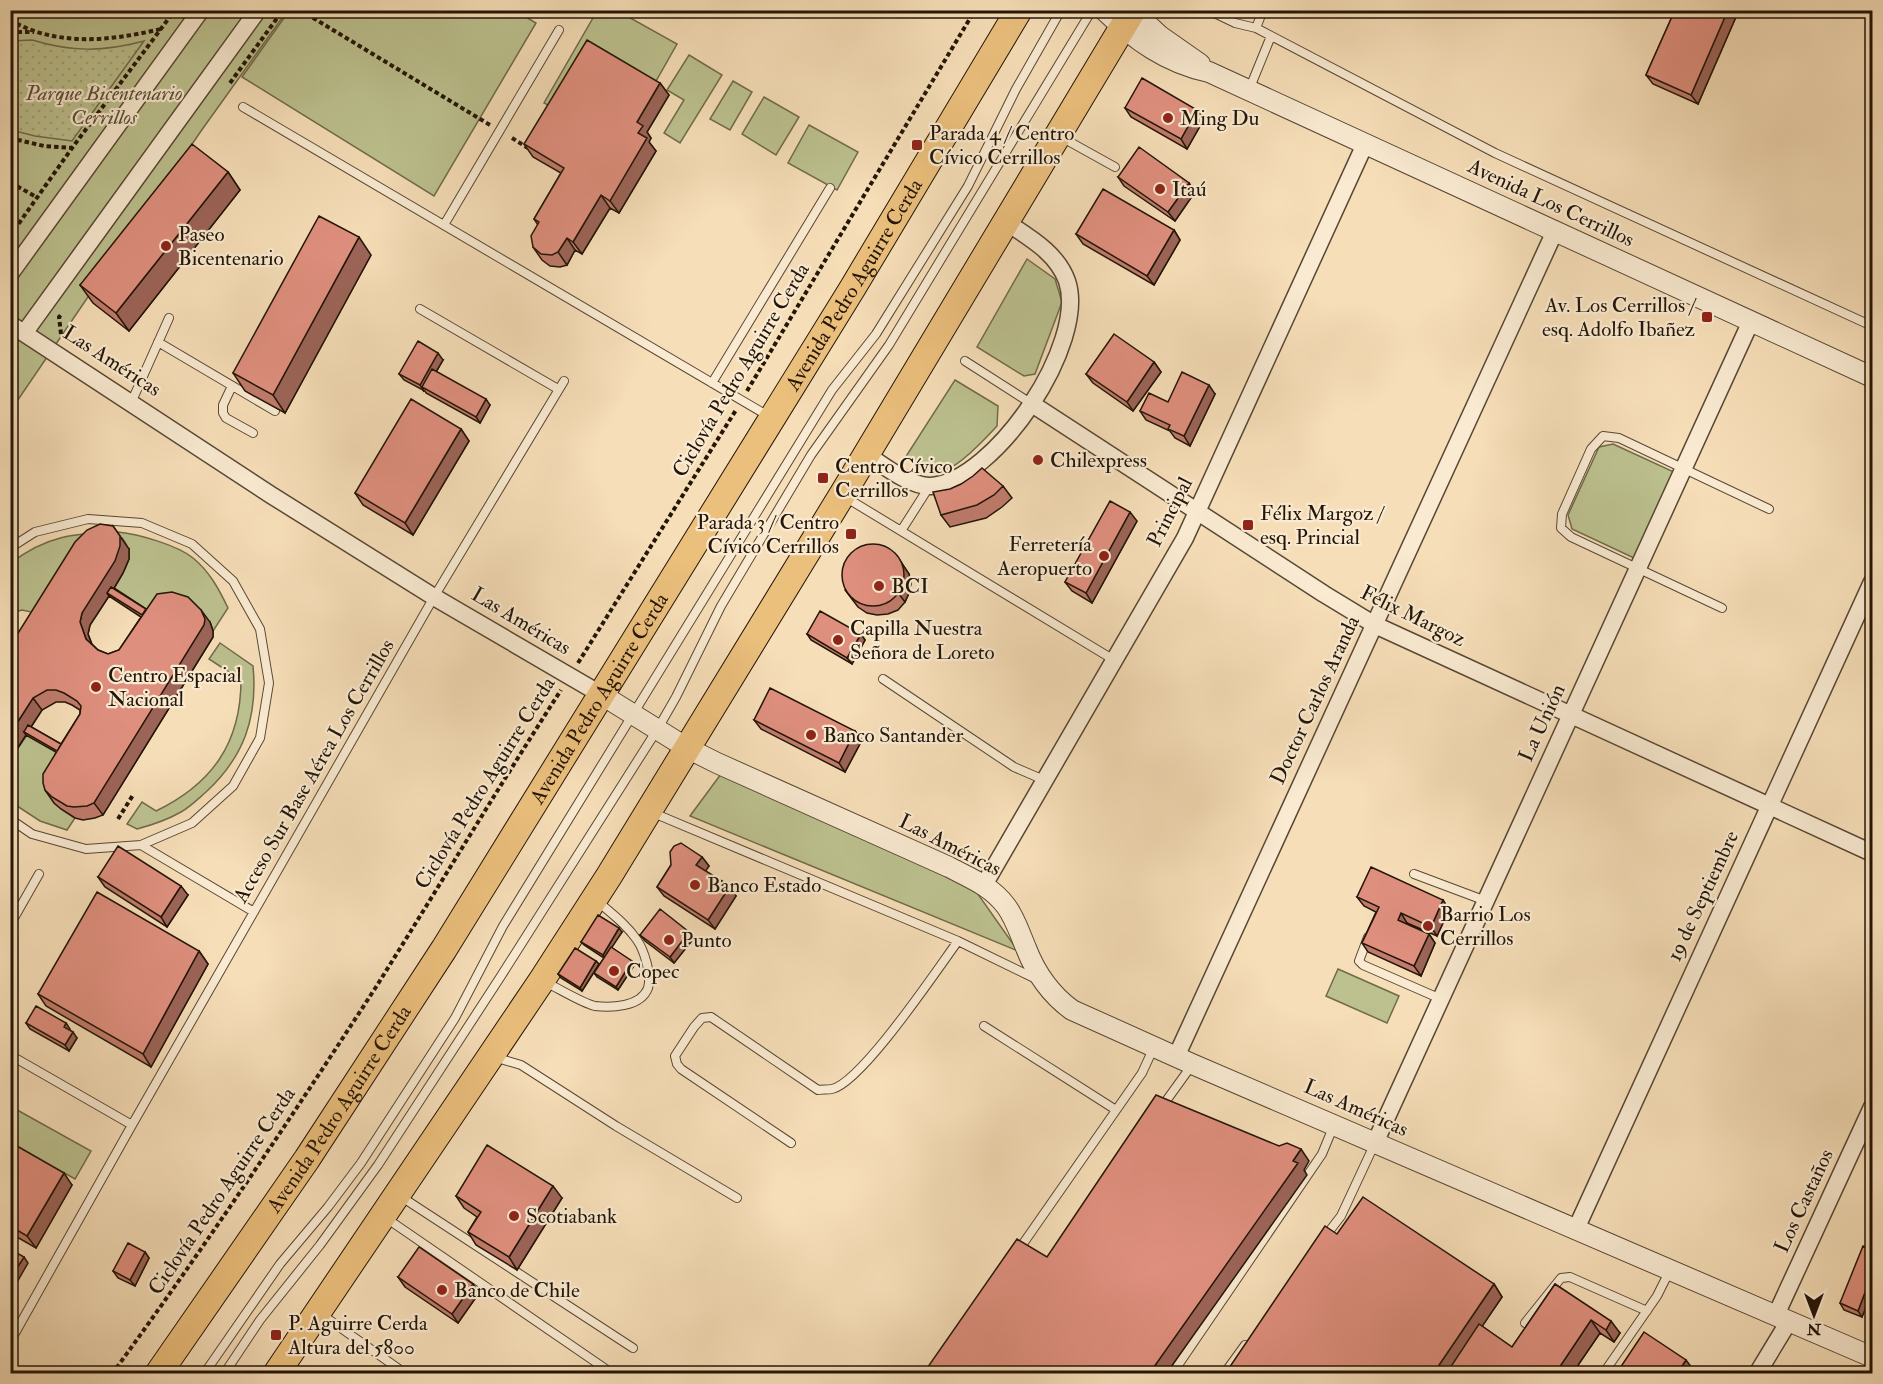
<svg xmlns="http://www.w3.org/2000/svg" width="1883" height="1384" font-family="'IM FELL Double Pica',serif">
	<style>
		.green { fill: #bcc18f; stroke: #706b4b; stroke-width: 1.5 }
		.garden { fill: url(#garden-dots); stroke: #706b4b; stroke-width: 1.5 }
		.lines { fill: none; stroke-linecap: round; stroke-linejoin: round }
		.service-casing { stroke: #584733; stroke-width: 10 }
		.minor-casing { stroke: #584733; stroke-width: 19 }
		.tertiary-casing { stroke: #584733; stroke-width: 22 }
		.primary-casing { stroke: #231507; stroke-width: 28 }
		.path { stroke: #231507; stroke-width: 4; stroke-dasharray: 4.5 3; stroke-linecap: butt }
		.service { stroke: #f9ead1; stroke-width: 8 }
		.minor { stroke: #f9ead1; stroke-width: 16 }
		.tertiary { stroke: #f9ead1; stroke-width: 20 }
		.primary { stroke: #ebbf7c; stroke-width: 26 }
		.wall { fill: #c07b6c; stroke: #231507; stroke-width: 1.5; fill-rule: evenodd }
		.shaded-wall { fill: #9c6458; stroke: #231507; stroke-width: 1.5 }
		.building { fill: #df8f7e; stroke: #231507; stroke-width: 1.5 }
		.poi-dot { fill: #8f2418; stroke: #f9ead1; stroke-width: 2 }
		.labels { text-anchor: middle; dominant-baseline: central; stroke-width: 4.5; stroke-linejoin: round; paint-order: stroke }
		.park-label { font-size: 21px; font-style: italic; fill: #595137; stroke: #f9ead1 }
		.poi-label { font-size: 21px; fill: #231507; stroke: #f9ead1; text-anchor: start }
		.street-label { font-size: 21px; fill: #231507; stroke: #f9ead1 }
	</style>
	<defs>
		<pattern id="garden-dots" width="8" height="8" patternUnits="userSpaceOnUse" patternTransform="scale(1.5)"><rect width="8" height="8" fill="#bcc18f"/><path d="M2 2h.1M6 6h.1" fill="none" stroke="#a1a57a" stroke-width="1.8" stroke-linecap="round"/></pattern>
	</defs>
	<rect width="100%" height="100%" fill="#f6deb8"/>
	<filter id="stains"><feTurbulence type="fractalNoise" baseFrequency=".00333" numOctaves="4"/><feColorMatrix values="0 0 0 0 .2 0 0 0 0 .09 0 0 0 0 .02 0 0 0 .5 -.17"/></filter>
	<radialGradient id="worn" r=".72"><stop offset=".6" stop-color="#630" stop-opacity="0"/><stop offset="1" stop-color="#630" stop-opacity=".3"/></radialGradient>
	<path class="green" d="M11 11H287L201 131 11 410Z
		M289 11H516L536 23 434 196 242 77Z
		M597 11H618L677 44 656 81 557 110 544 103Z
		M689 55 722 75 680 143 664 133 684 100 667 90Z
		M733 81 752 92 730 130 710 119Z
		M764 97 799 117 776 155 742 134Z
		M809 125 858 152 837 190 788 163Z
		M1027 259 1055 279 1062 302 1035 374 1024 376 977 347Z
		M955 380 998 406 997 426C986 438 957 470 941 471 928 472 916 464 905 458Z
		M1613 444 1674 472 1634 558 1572 529 1568 515 1599 447Z
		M118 532C138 534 177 545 193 558 209 571 219 589 228 608L213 631 210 622 157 618 113 590C123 573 137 555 122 538L36 613 22 610 11 613V563C46 536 74 533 118 532Z
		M220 643 253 666C258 717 244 757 206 792 198 799 190 807 181 812 167 820 152 825 137 829L127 824 142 802 156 811C212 784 241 743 241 680L209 659Z
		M27 735 69 759 54 803 61 809 75 818 67 830 40 821 11 802 10 760Z
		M721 774 973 887 1018 951 690 816Z
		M1338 969 1399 996 1387 1023 1326 996Z
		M10 1106 91 1151 75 1179 11 1143Z"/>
	<path class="garden" d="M32 40C72 52 103 52 144 41L72 141 35 136 11 130V41Z"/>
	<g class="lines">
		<defs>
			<path id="service" d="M1208 10 1235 23 1256 28 1263 10
				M1256 28 1495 153 1872 326
				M1249 90 1271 36
				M243 107 770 417
				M1061 137 1115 167
				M444 225 559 30
				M420 309 558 389
				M158 342 275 411
				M965 361 1032 404
				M712 383 830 188
				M232 386 223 405V413L226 418 253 433
				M131 403 169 318
				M845 497 1114 660
				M901 531 929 487
				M10 548 35 532 88 519 142 523 192 544 233 581 260 629 269 683 260 738 233 786 192 823 141 845 86 849 32 834 10 819
				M1722 608 1571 537 1561 528 1562 514 1591 449 1603 436 1619 438 1769 509
				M883 679 1014 767 1044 780
				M651 812 958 941 1038 980
				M141 845 254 912
				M1414 874 1486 901
				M10 925 39 874
				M1368 937 1359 961 1363 965 1441 999
				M545 982C558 988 582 1003 595 1006 611 1008 641 1007 648 988 652 975 644 950 637 940 626 924 611 913 597 901
				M984 1026 1116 1110
				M10 1055 132 1125
				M494 1057 521 1065 616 1126 737 1198
				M1161 1108 1192 1065
				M791 1143 681 1069 677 1064 675 1056 694 1027 702 1018 711 1017 818 1090C822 1089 828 1090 832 1089 862 1082 936 971 958 941
				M400 1196 633 1348
				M386 1218 613 1374
				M1324 1238 1341 1216 1375 1143
				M1018 1251 1142 1073 1154 1047
				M321 1314 406 1374
				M1525 1323 1561 1278 1570 1277 1647 1311
				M10 1342 132 1125 434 597 564 381
				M204 1374 280 1264 328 1207 361 1163 455 1018 503 926 832 390 876 334 968 186 1016 89 1061 10
				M224 1374 260 1320 320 1245 378 1165 501 976 657 730 676 697 721 606 811 455 889 345 1092 10
				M1172 1374 1322 1154 1334 1125
				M1224 1374 1245 1345
				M1603 1374 1657 1296 1670 1270"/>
			<path id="minor" d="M10 274 201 10
				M10 324 271 495 434 597 602 695
				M25 332 258 10
				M1032 404 1324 594 1375 625 1872 853
				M866 454C883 465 910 487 931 486 995 481 1088 343 1067 281 1057 253 1030 238 1006 222
				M984 885 1185 538 1365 144
				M1176 1057 1555 231
				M1375 1143 1751 321
				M1576 1229 1872 582
				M1776 1315 1872 1107
				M1757 1374 1789 1321"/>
			<path id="tertiary" d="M1104 10C1135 40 1166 63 1209 72L1872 377
				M1132 10 1160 36 1200 64
				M602 695 687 748 717 763 949 867C970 878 991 886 1006 906 1015 918 1020 934 1026 948 1036 974 1050 994 1072 1010L1192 1064 1872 1357"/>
			<g id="primary">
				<path id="s1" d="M158 1374 307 1159 444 949 852 289 1019 10"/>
				<path d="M276 1374 542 980 609 876 842 495 1133 10"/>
			</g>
		</defs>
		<use href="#service" class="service-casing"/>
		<use href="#minor" class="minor-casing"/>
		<use href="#tertiary" class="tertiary-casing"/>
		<use href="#primary" class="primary-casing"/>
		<path class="path" d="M300 10 490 125
			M10 20C57 47 110 41 161 29
			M15 22 22 10
			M10 32H34
			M230 83 283 10
			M10 138 44 146 72 148
			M512 138 528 148
			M10 186 15 185 38 198
			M10 236 72 148 175 10
			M61 334 59 317 61 315
			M747 391 975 10
			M578 663 736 410
			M118 819 133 795
			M112 1374C204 1248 291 1118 376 987 438 888 498 788 561 690"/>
		<use href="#service" class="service"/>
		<use href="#minor" class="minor"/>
		<use href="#tertiary" class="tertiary"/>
		<use href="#primary" class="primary"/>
	</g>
	<path class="wall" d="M1304 10H1318L1316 16Z
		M1675 10H1739L1698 104 1653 84 1646 75Z
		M660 83 669 95 647 132 651 138 649 142 656 151 619 213 610 208 582 254 575 250 567 265 560 267 550 266 542 260 533 247 538 225 534 219 561 173 533 157 524 144Z
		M1125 108 1204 119 1187 149 1131 117Z
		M228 172 240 190 129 331 93 303 80 285Z
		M1118 177 1189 183 1195 192 1175 221 1124 186Z
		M1174 230 1180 240 1154 285 1083 244 1076 234Z
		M371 255 285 413 245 391 233 373Z
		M443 360 436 372 490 405 480 423 426 393 425 391 404 380 399 374Z
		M1154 362 1161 372 1133 411 1093 383 1086 374Z
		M1215 394 1190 446 1175 438 1170 431 1146 420 1140 411 1168 402Z
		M461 429 469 441 413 535 363 505 355 493Z
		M1003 486 1012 498 1002 507 986 518 950 527 941 515Z
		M1137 521 1092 603 1072 591 1065 582Z
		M129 549V559L123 573 114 588 146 609 210 622 213 631V637L103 815 95 818 83 820 75 818 61 809 54 803 45 790 56 752 26 735 10 760V646ZM109 596 141 617 119 650 108 654 98 650 92 644 88 634 90 625ZM56 702H65L72 705 80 710V714L61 744 31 727 42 710Z
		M897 556 909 574 911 583 909 593 905 602 898 610 888 614 877 615 867 613 858 607 845 590Z
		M807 634H861L865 640 852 664 811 640Z
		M754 720 855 731 862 740 845 772 761 729Z
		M702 857 709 866 705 871 730 886 736 896 715 929 664 896 657 887 671 865Z
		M98 877 188 895 167 927 105 887Z
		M1357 897 1443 900 1449 910 1437 936 1407 923V924L1429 934 1435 943 1421 976 1368 952 1362 943 1376 912 1364 906Z
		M622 932 611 947 635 964 618 990 597 977 594 973 604 958 584 945 581 942Z
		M640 935 694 938 674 963 645 941Z
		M199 951 208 964 151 1067 46 1006 38 994Z
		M596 961 599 964 582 991 561 978 558 974Z
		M26 1023H66L70 1030 77 1038 69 1051 30 1029Z
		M10 1142 72 1185 36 1248 10 1233Z
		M456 1196 562 1198 517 1270 476 1245 468 1232 477 1217 464 1208Z
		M1337 1234 1494 1284 1502 1297 1482 1326 1512 1347 1555 1284 1620 1333 1614 1342 1600 1333 1572 1374H1225Z
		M1872 1250V1292L1862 1317 1844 1310 1840 1303Z
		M145 1252 149 1258 135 1286 118 1278 113 1271Z
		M398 1277 479 1293 458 1323 405 1287Z"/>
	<path class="shaded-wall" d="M1312 10H1318L1316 16Z
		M1728 10H1739L1698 104 1691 95Z
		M660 83 669 95 647 132 651 138 649 142 656 151 619 213 610 201 638 133 637 122Z
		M1197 110 1204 119 1187 149 1181 139Z
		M228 172 240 190 129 331 116 313Z
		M1189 183 1195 192 1175 221 1168 212Z
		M601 195 610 208 582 254 573 242Z
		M1174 230 1180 240 1154 285 1147 276Z
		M359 237 371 255 285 413 273 395Z
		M567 238 575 250 567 265 558 252Z
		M438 353 443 360 426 389 422 387 424 392 420 385Z
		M1154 362 1161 372 1133 411 1127 402Z
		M1209 385 1215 394 1190 446 1184 436Z
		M486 399 490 405 480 423 476 417Z
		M461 429 469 441 413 535 405 523Z
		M1130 512 1137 521 1092 603 1086 593Z
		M113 526 129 549V559L123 573 110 595 107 593 109 596 90 625 88 634 94 651 86 639 80 622 82 613Z
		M897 556 909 574 911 583 909 593 905 602 898 593Z
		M201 610 210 622 213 631V637L103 815 94 803Z
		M861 634 865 640 852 664 847 658Z
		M33 698 42 710 27 733 24 732 26 735 10 760V734Z
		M855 731 862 740 845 772 839 763Z
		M702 857 709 866 703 875 696 865Z
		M181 886 188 895 167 927 161 917Z
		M730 886 736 896 715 929 708 920Z
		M1443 900 1449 910 1437 936 1431 927Z
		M1401 913 1407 923 1404 929 1398 920Z
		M619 928 622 932 605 958 603 955Z
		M689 932 694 938 674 963 670 957Z
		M1429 934 1435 943 1421 976 1414 966Z
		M199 951 208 964 151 1067 143 1054Z
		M596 961 599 964 582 991 580 988Z
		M632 961 635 964 618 990 616 987Z
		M66 1023 70 1029 68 1033 64 1027Z
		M73 1032 77 1038 69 1051 65 1045Z
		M1301 1149 1309 1161 1304 1170 1307 1175 1166 1374H1149Z
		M64 1173 72 1185 36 1248 27 1236Z
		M553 1186 562 1198 517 1270 509 1257Z
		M145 1252 149 1258 135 1286 130 1280Z
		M24 1257 28 1263 12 1291 10 1289V1279Z
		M1869 1282 1872 1287V1292L1862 1317 1858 1311Z
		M473 1284 479 1293 458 1323 452 1314Z
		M1494 1284 1502 1297 1450 1374H1433Z
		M1591 1320 1600 1333 1572 1374H1555Z
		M1611 1321 1620 1333 1614 1342 1606 1330Z
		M1686 1360 1695 1372 1694 1374H1677Z"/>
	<path class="building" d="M1675 10H1728L1691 95 1646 75Z
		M587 40 660 83 637 122 643 126 638 133 647 138 610 201 601 195 573 242 567 238 558 252 552 255 541 254 533 247 531 236 539 222 534 219 564 168 524 144Z
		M1142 78 1197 110 1181 139 1125 108Z
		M192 144 228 172 116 313 80 285Z
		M1139 147 1189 183 1168 212 1118 177Z
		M1103 189 1174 230 1147 276 1076 234Z
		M319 216 359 237 273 395 233 373Z
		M1114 334 1154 362 1127 402 1086 374Z
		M418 341 438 353 420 385 399 374Z
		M432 369 486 399 476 417 422 387Z
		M1182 372 1209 385 1184 436 1168 429 1170 425 1140 411 1149 393 1168 402Z
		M411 399 461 429 405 523 355 493Z
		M982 468 1003 486 994 495 977 505 941 515 933 492 950 489 961 484 973 476Z
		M1110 501 1130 512 1086 593 1065 582Z
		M100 524 113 526 120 536V546L115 561 82 613 80 622 86 639 98 650 108 654 119 650 157 594 172 592 188 597 201 610 205 619 204 625 94 803 87 806 74 807 67 806 52 797 45 790 43 783V774L80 714 81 706 77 701 64 693 56 690H47L33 698 10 734V646L75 542 87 530Z
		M842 575a31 31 0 1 1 62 0a31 31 0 1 1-62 0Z
		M111 587 146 609 142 615 107 593Z
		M820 611 861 634 847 658 807 634Z
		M770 688 855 731 839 763 754 720Z
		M28 725 61 744 57 751 24 732Z
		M681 843 702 857 696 865 730 886 708 920 657 887 671 865 670 852 674 846Z
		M118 846 181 886 161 917 98 877Z
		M1371 867 1443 900 1431 927 1401 913 1398 920 1429 934 1414 966 1362 943 1379 907 1357 897Z
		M97 892 199 951 143 1054 38 994Z
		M660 909 689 932 670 957 640 935Z
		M598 915 619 928 603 955 581 942Z
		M611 947 632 961 616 987 594 973Z
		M575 948 596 961 580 988 558 974Z
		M36 1006 66 1023 64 1027 73 1032 65 1045 26 1023Z
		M1156 1095 1279 1146 1287 1143 1301 1149 1293 1161 1298 1163 1149 1374H923L1017 1239 1047 1257Z
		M10 1142 64 1173 27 1236 10 1226Z
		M487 1145 553 1186 509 1257 468 1232 481 1212 456 1196Z
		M1363 1197 1494 1284 1433 1374H1225L1325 1226 1337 1234Z
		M128 1243 145 1252 130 1280 113 1271Z
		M1863 1246 1872 1250V1283L1869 1282 1858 1311 1840 1303Z
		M419 1247 473 1284 452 1314 398 1277Z
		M10 1249 24 1257 10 1279Z
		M1555 1284 1611 1321 1606 1330 1591 1320 1555 1374H1446L1479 1324 1512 1347Z
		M1644 1332 1686 1360 1677 1374H1616Z"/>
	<g class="poi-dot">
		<circle cx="1168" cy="118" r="6"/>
		<rect x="911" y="139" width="12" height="12" rx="3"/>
		<circle cx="1160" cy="189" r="6"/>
		<circle cx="166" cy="246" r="6"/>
		<rect x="1701" y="311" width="12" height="12" rx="3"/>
		<circle cx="1038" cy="460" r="6"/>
		<rect x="817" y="472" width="12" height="12" rx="3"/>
		<rect x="1242" y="519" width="12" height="12" rx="3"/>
		<rect x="845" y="528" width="12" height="12" rx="3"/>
		<circle cx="1104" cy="556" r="6"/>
		<circle cx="879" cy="586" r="6"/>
		<circle cx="838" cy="640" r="6"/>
		<circle cx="96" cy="687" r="6"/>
		<circle cx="811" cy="735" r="6"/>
		<circle cx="695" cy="885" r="6"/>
		<circle cx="1428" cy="926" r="6"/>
		<circle cx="669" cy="940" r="6"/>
		<circle cx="614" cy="971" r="6"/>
		<circle cx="514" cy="1216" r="6"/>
		<circle cx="442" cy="1290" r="6"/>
		<rect x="270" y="1329" width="12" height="12" rx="3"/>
	</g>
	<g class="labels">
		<g class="park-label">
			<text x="104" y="93">Parque Bicentenario<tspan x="104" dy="24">Cerrillos</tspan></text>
		</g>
		<g class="poi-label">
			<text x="1180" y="118">Ming Du</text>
			<text x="929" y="133">Parada 4 / Centro<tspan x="929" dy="24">Cívico Cerrillos</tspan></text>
			<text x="1172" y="189">Itaú</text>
			<text x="178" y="234">Paseo<tspan x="178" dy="24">Bicentenario</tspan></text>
			<text x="1695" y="305" text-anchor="end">Av. Los Cerrillos /<tspan x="1695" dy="24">esq. Adolfo Ibañez</tspan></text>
			<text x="1050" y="460">Chilexpress</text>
			<text x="835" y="466">Centro Cívico<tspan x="835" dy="24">Cerrillos</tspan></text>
			<text x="1260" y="513">Félix Margoz /<tspan x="1260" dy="24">esq. Princial</tspan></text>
			<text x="839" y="522" text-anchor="end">Parada 3 / Centro<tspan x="839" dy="24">Cívico Cerrillos</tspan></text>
			<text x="1092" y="544" text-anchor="end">Ferretería<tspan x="1092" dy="24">Aeropuerto</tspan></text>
			<text x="891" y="586">BCI</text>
			<text x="850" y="628">Capilla Nuestra<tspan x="850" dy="24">Señora de Loreto</tspan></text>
			<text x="108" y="675">Centro Espacial<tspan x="108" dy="24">Nacional</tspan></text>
			<text x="823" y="735">Banco Santander</text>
			<text x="707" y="885">Banco Estado</text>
			<text x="1440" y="914">Barrio Los<tspan x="1440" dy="24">Cerrillos</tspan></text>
			<text x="681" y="940">Punto</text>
			<text x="626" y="971">Copec</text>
			<text x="526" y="1216">Scotiabank</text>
			<text x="454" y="1290">Banco de Chile</text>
			<text x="288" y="1323">P. Aguirre Cerda<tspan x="288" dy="24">Altura del 5800</tspan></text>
		</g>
		<g class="street-label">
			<text transform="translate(1551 203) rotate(25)">Avenida Los Cerrillos</text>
			<text stroke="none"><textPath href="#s1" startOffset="1293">Avenida Pedro Aguirre Cerda</textPath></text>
			<text transform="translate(112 361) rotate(33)">Las Américas</text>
			<text transform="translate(741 370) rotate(-59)">Ciclovía Pedro Aguirre Cerda</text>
			<text transform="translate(1170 512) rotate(-63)">Principal</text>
			<text transform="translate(1413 616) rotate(26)">Félix Margoz</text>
			<text transform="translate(521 621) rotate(31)">Las Américas</text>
			<text stroke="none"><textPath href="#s1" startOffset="807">Avenida Pedro Aguirre Cerda</textPath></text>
			<text transform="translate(1315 700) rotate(-65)">Doctor Carlos Aranda</text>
			<text transform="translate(1542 723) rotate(-65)">La Unión</text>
			<text transform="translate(314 771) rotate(-60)">Acceso Sur Base Aérea Los Cerrillos</text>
			<text transform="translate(485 783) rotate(-58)">Ciclovía Pedro Aguirre Cerda</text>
			<text transform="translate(950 845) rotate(27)">Las Américas</text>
			<text transform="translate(1703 896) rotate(-65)">19 de Septiembre</text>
			<text transform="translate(1356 1108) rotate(24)">Las Américas</text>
			<text stroke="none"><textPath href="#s1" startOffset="321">Avenida Pedro Aguirre Cerda</textPath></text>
			<text transform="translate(222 1191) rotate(-56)">Ciclovía Pedro Aguirre Cerda</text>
			<text transform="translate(1804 1201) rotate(-65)">Los Castaños</text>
		</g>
	</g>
	<rect width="1883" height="1384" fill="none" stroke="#f6deb8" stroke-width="36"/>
	<rect x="12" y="12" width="1859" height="1360" fill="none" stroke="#231507" stroke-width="3"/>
	<rect x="18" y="18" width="1847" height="1348" fill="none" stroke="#231507" stroke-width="1.5"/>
	<g transform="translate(1814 1315) rotate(180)" stroke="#f9ead1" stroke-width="4.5" paint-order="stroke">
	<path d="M0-4.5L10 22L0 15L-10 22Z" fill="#231507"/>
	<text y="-9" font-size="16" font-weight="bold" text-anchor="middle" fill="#231507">N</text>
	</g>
	<rect width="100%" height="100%" filter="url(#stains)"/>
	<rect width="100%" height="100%" fill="url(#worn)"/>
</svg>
